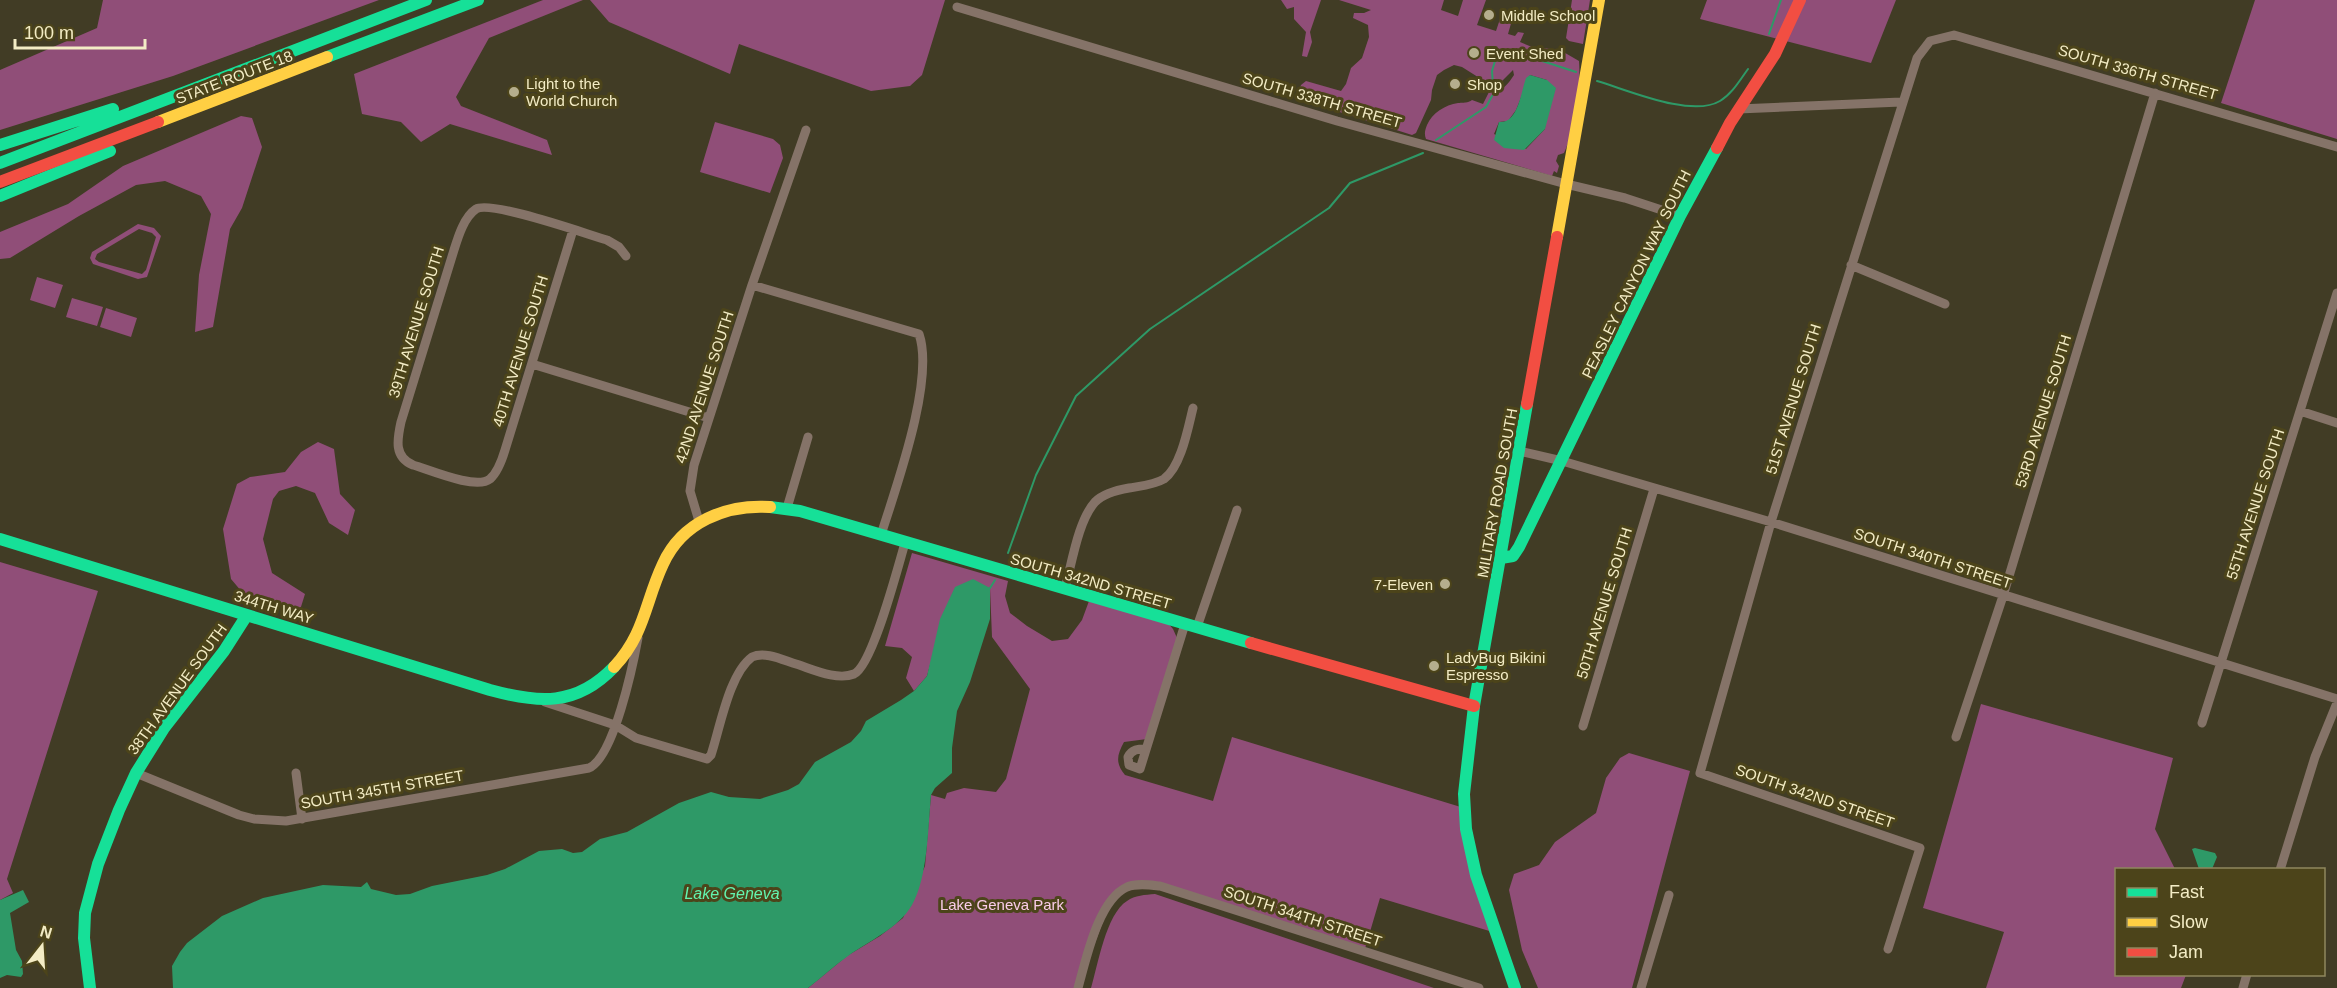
<svg xmlns="http://www.w3.org/2000/svg" width="2337" height="988" font-family="Arial,sans-serif">
	<style>
		.green { fill: #904e78; fill-rule: evenodd }
		.water { fill: #2e9967 }
		.lines { fill: none; stroke-linecap: round; stroke-linejoin: round }
		.stream { stroke: #2e9967; stroke-width: 2 }
		.street { stroke: #857368; stroke-width: 9 }
		.fast { stroke: #16e098; stroke-width: 12 }
		.slow { stroke: #ffcf43; stroke-width: 12 }
		.jam { stroke: #f24e42; stroke-width: 12 }
		.poi-dot { fill: #b5ae8d; stroke: #4c441a; stroke-width: 2 }
		.labels { text-anchor: middle; dominant-baseline: central; stroke-width: 6; stroke-linejoin: round; paint-order: stroke }
		.poi-label { font-size: 15px; fill: #f3ecc5; stroke: #4c441a; text-anchor: start }
		.street-label { font-size: 15px; fill: #f3ecc5; stroke: #4c441a }
		.park-label { font-size: 15px; fill: #facce9; stroke: #4c441a }
		.water-label { font-size: 16px; font-style: italic; fill: #62f4af; stroke: #4c441a }
	</style>
	<rect width="100%" height="100%" fill="#413c25"/>
	<path class="green" d="M103 0H379L173 76 0 130V70L97 28Z
		M543 0H583L489 38 456 97 461 106 547 140 552 155 450 124 421 142 401 122 362 114 354 74Z
		M590 0H945L922 75 910 86 871 91 739 44 730 74 609 22Z
		M1281 0H1321L1310 32 1312 42 1307 57 1302 56 1306 32 1294 19V7L1287 9Z
		M1339 0H1444L1441 10 1458 16 1463 0H1486L1477 25 1496 31 1500 19 1512 20 1508 34 1515 36 1518 32 1524 33 1520 42 1532 47 1560 50 1579 61C1581 85 1575 131 1564 153L1558 155 1556 161 1559 166 1557 173 1554 171 1552 176 1426 139C1424 134 1425 130 1427 125 1432 113 1445 105 1458 103 1464 102 1466 104 1472 100L1483 104 1490 90C1503 92 1507 85 1514 75L1513 70 1502 81 1489 84 1462 67 1454 65 1444 70 1437 75 1432 90 1431 100 1416 133 1412 135 1302 100 1298 93 1301 85 1306 81 1341 91 1346 84 1351 68 1362 58 1369 37 1368 25 1353 18 1354 13H1364L1371 10ZM1530 75 1547 80 1545 129 1526 149 1494 134 1499 122 1508 121 1516 110Z
		M1572 0H1590L1583 44 1569 41 1566 38Z
		M1707 0H1896L1871 63 1700 19Z
		M2255 0H2337V139L2221 103Z
		M241 116 252 118 262 147 242 208 230 229 213 327 195 332 199 275 211 214 201 196 165 181 136 185 79 216 10 258 0 259V232L68 204 123 166Z
		M715 122 773 139 780 145 783 158 770 193 700 172Z
		M138 224 154 228 161 236 147 277 138 279 93 264 90 258 92 252ZM139 229 152 233 156 237 146 270 142 274 99 262 95 259 97 254Z
		M37 277 63 285 55 308 30 300Z
		M72 298 103 307 97 326 66 317Z
		M106 308 137 318 131 337 100 327Z
		M318 442 334 449 340 494 355 510 348 535 329 523 315 493 296 486 279 491 273 499 263 539 272 573 305 594 300 610 242 592 231 579 223 529 237 484 250 477 285 472 301 452Z
		M912 553 1008 581 1005 596 1010 613 1027 626 1052 641 1068 639 1082 620 1089 601 1167 622 1173 629 1177 638 1147 739 1124 742C1117 755 1115 763 1125 775L1213 801 1232 737 1464 808 1496 933 1380 898 1364 952 1160 886 1127 887 1110 903 1078 988H808L847 956 880 936 903 918 925 866 931 795 945 799 947 793 964 788 996 792 1006 779 1030 689 992 637 990 588 930 665 927 676 914 691 906 678 912 657 902 648 885 646Z
		M0 562 98 591 7 879 13 893 0 900Z
		M1981 704 2173 758 2155 829 2175 869 2116 870V974L2186 975 2181 988H1986L2004 932 1923 908Z
		M1629 753 1690 771 1632 988H1538L1522 950 1509 890 1514 874 1539 865 1555 842 1596 813 1606 778 1620 758Z
		M1155 894 1434 988H1091C1098 965 1106 914 1127 901 1135 895 1145 895 1155 894Z"/>
	<path class="water" d="M1530 75 1547 80 1556 88 1545 129 1524 150 1504 148 1494 140 1499 122C1518 124 1521 92 1526 78Z
		M973 579 990 588V619L970 682 957 711 952 748V773L935 788 931 795C928 827 928 877 912 905 898 929 870 940 848 956 834 966 821 978 808 988H173L172 966 180 952 187 943 222 916 263 898 323 885 361 887 367 882 371 889 396 895 410 894 432 886 487 875 505 869 539 851 562 849 573 853 582 852 600 839 627 832 679 803 711 792 729 797 760 799 788 790 799 784 815 762 851 742 861 731 866 721 901 700 914 691 927 676 940 619 955 587Z
		M2195 848 2215 853 2217 857 2212 869H2199L2192 849Z
		M23 890 29 902 10 913 16 950 22 961 23 974 21 977 7 975 0 978V900Z"/>
	<g class="lines">
		<path class="stream" d="M1769 34 1781 0
			M1533 58 1576 72
			M1597 81C1628 90 1691 118 1720 101 1732 94 1740 80 1748 69
			M1493 85 1492 71 1495 61 1508 57H1519
			M1436 140 1486 107 1492 96
			M1008 553 1036 475 1076 396 1150 329 1329 208 1350 183 1423 153
			M990 588 995 580"/>
		<path class="street" d="M957 7 1337 121 1566 184 1625 198 1680 216
			M1738 109 1901 102
			M573 230 505 450C502 460 498 472 490 479 476 490 430 470 413 465 394 457 397 440 401 422L454 250C458 237 464 217 476 209 491 200 586 234 607 240L619 247 626 256
			M1851 265 1945 304
			M752 285 919 334C935 380 896 487 881 535
			M532 364 709 418
			M2300 411 2337 423
			M1519 451 1562 461 1771 522 2337 699
			M787 508 808 437
			M699 521 690 491 694 465 752 285 806 130
			M1065 588C1072 563 1078 521 1095 502 1104 493 1117 490 1129 488 1140 486 1154 485 1164 479 1181 467 1188 428 1193 408
			M1197 627 1237 510
			M545 702 615 725 636 738 707 759 711 755C720 728 729 674 752 657 765 651 783 660 796 664 812 669 837 681 854 674 873 665 898 566 905 543
			M2202 723 2337 293
			M1583 726 1654 489
			M1956 737 2003 596 2155 93
			M1146 749C1138 749 1132 749 1128 757L1129 765 1140 769 1185 624
			M136 773 239 815 254 819 286 821 589 768C614 757 633 665 638 638
			M296 773 302 819
			M2280 870 2315 757 2337 703
			M1888 949 1920 848 1700 773 1771 522 1917 58 1930 41 1954 35 2337 147
			M1078 988C1086 960 1098 900 1127 887 1137 883 1150 885 1160 886L1479 988
			M1641 988 1669 895
			M2243 988 2247 974"/>
		<path class="fast" d="M327 57 478 0
			M0 145 113 109
			M0 163 426 0
			M0 196 110 151
			M770 507 800 511 1251 643
			M0 539 490 690C538 703 576 707 614 667
			M1501 558 1513 556 1519 547 1680 216 1717 148
			M90 988 84 938 85 913 98 864 119 810 136 773 164 728 224 651 247 615
			M1515 988 1476 875 1466 829 1464 794 1474 706 1527 404"/>
		<path class="slow" d="M158 122 327 57
			M1557 237 1599 0
			M614 667C645 634 645 602 663 564 682 522 726 504 770 507"/>
		<path class="jam" d="M1717 148 1730 123 1775 54 1800 0
			M0 182 158 122
			M1527 404 1557 237
			M1251 643 1474 706"/>
	</g>
	<g class="poi-dot">
		<circle cx="1489" cy="15" r="6"/>
		<circle cx="1474" cy="53" r="6"/>
		<circle cx="1455" cy="84" r="6"/>
		<circle cx="514" cy="92" r="6"/>
		<circle cx="1445" cy="584" r="6"/>
		<circle cx="1434" cy="666" r="6"/>
	</g>
	<g class="labels">
		<g class="poi-label">
			<text x="1501" y="15">Middle School</text>
			<text x="1486" y="53">Event Shed</text>
			<text x="526" y="83">Light to the<tspan x="526" dy="17">World Church</tspan></text>
			<text x="1467" y="84">Shop</text>
			<text x="1433" y="584" text-anchor="end">7-Eleven</text>
			<text x="1446" y="657">LadyBug Bikini<tspan x="1446" dy="17">Espresso</tspan></text>
		</g>
		<g class="street-label">
			<text transform="translate(2138 72) rotate(16)">SOUTH 336TH STREET</text>
			<text transform="translate(234 77) rotate(-21)">STATE ROUTE 18</text>
			<text transform="translate(1322 100) rotate(16)">SOUTH 338TH STREET</text>
			<text transform="translate(1636 274) rotate(-64)">PEASLEY CANYON WAY SOUTH</text>
			<text transform="translate(416 322) rotate(-73)">39TH AVENUE SOUTH</text>
			<text transform="translate(520 351) rotate(-73)">40TH AVENUE SOUTH</text>
			<text transform="translate(704 387) rotate(-72)">42ND AVENUE SOUTH</text>
			<text transform="translate(1793 399) rotate(-73)">51ST AVENUE SOUTH</text>
			<text transform="translate(2043 411) rotate(-73)">53RD AVENUE SOUTH</text>
			<text transform="translate(1497 493) rotate(-80)">MILITARY ROAD SOUTH</text>
			<text transform="translate(2255 504) rotate(-72)">55TH AVENUE SOUTH</text>
			<text transform="translate(1933 558) rotate(18)">SOUTH 340TH STREET</text>
			<text transform="translate(1091 581) rotate(16)">SOUTH 342ND STREET</text>
			<text transform="translate(1604 603) rotate(-73)">50TH AVENUE SOUTH</text>
			<text transform="translate(274 607) rotate(17)">344TH WAY</text>
			<text transform="translate(177 689) rotate(-54)">38TH AVENUE SOUTH</text>
			<text transform="translate(382 789) rotate(-10)">SOUTH 345TH STREET</text>
			<text transform="translate(1815 796) rotate(19)">SOUTH 342ND STREET</text>
			<text transform="translate(1303 916) rotate(18)">SOUTH 344TH STREET</text>
		</g>
		<g class="park-label">
			<text x="1002" y="904">Lake Geneva Park</text>
		</g>
		<g class="water-label">
			<text x="732" y="893">Lake Geneva</text>
		</g>
	</g>
	<rect x="2115" y="868" width="210" height="108" fill="#4c441a" stroke="#8f875e" stroke-width="1.5"/>
	<rect x="2127" y="888" width="30" height="9" fill="#16e098" stroke="#8f875e" stroke-width="1.5"/>
	<text x="2169" y="898" font-size="18" fill="#f3ecc5">Fast</text>
	<rect x="2127" y="918" width="30" height="9" fill="#ffcf43" stroke="#8f875e" stroke-width="1.5"/>
	<text x="2169" y="928" font-size="18" fill="#f3ecc5">Slow</text>
	<rect x="2127" y="948" width="30" height="9" fill="#f24e42" stroke="#8f875e" stroke-width="1.5"/>
	<text x="2169" y="958" font-size="18" fill="#f3ecc5">Jam</text>
	<g transform="translate(42 946) rotate(17)" stroke="#4c441a" stroke-width="4.5" paint-order="stroke">
	<path d="M0-4.5L10 22L0 15L-10 22Z" fill="#f3ecc5"/>
	<text y="-9" font-size="16" font-weight="bold" text-anchor="middle" fill="#f3ecc5">N</text>
	</g>
	<path d="M15 39v9h130v-9" fill="none" stroke="#f3ecc5" stroke-width="3"/>
	<text x="24" y="39" font-size="18" fill="#f3ecc5" stroke="#4c441a" stroke-width="4.5" paint-order="stroke">100 m</text>
</svg>
